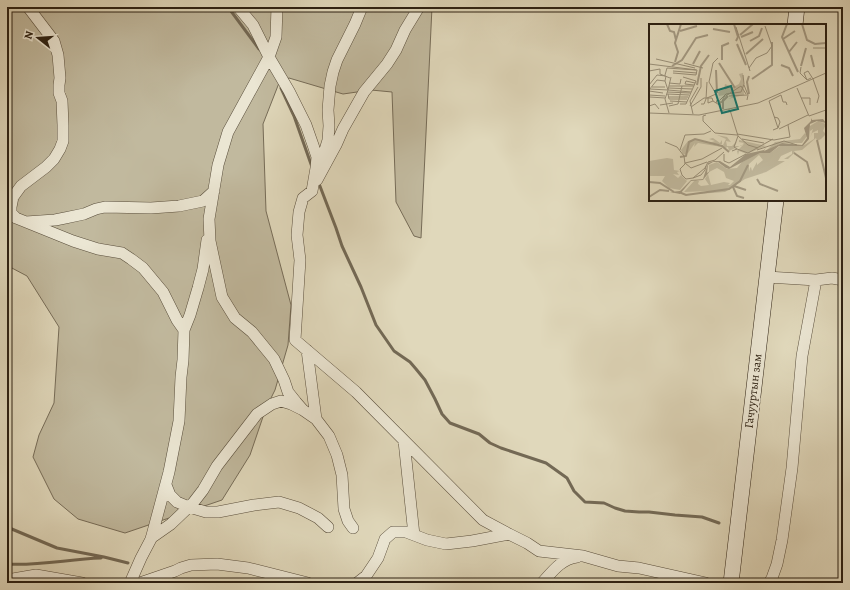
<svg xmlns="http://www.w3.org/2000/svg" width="850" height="590" font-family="Alegreya,serif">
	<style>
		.green { fill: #c1b99e; stroke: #766c58 }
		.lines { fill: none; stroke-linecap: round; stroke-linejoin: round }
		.stream { stroke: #736955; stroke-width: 3 }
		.street-casing { stroke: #594e3c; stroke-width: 12 }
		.secondary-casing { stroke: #2c2012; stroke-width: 16 }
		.street { stroke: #ebe6d3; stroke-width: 11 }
		.secondary { stroke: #ebe6d3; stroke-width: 15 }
		.labels { text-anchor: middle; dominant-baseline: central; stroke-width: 3.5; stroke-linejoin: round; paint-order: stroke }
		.street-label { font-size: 12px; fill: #2c2012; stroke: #ebe6d3 }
		.inset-river { fill: none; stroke: #a39982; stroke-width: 2 }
		.inset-road { fill: none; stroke: #988e77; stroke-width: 1 }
		.view { fill: #0f766e; fill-opacity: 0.15; stroke: #0f766e; stroke-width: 2 }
		.inset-edge { fill: none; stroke: #2c2012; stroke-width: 2 }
	</style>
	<rect width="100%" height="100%" fill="#e0d8bb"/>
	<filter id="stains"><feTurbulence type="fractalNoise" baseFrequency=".005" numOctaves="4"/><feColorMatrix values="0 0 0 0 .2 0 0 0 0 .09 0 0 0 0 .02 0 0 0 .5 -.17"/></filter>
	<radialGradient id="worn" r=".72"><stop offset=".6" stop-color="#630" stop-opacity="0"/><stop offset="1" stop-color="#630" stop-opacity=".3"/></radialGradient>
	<path class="green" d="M7 7H432L421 238 414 236 396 202 392 92 371 90 343 94 289 78 279 83 263 124 266 211 291 305 288 345 275 390 266 408 250 455 222 500 125 533 78 519 54 499 33 457 39 435 54 403 59 327 27 276 10 267 7 268Z"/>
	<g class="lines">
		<path class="stream" d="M228 7 259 49
			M281 88 294 116 312 167
			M318 181 336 228 342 246 361 287 376 325 394 351 410 362 416 369 425 380 435 399 442 414 450 423 479 434 490 443 501 448 546 463 567 478 574 491 585 502 604 503 615 508 625 511 639 512H649L675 515 702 517 719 523
			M7 527 57 548 104 557 128 563
			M7 564C39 566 69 559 101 558"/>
		<defs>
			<path id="street" d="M238 7 253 25 269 57 289 91 306 125 313 145 317 157 316 168 312 191 303 198 299 212 297 235 300 260 295 340 356 392 483 520 509 534
				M277 7 276 37 269 57 228 132 218 165 209 219 210 241 222 297 235 318 252 332 274 359 284 380 288 392 296 402 303 410 316 419 329 436 337 455 342 475 344 509 348 521 353 528
				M320 166 328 140 329 126 328 110 330 86 333 72 337 60 355 24 362 7
				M317 180 336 145 343 129 364 92 387 64 396 50 405 30 419 7
				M26 222 16 218 11 213V207L13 197 21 186 46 167 54 159 60 149 63 141V125L62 101 59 93V85L60 78 58 55 54 41 28 7
				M767 277 816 280
				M184 330 177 320 163 292 143 268 131 259 122 253 98 249 73 241 26 222 55 220 65 218 84 214 96 209 105 207 151 208 179 206 203 201 214 191
				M307 350 316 419
				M404 441 414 535
				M166 485 170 495 177 502 189 507 206 512H218L254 505 279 502 299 508 318 518 328 527
				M151 538 171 524 193 503 203 490 217 466 257 414 272 404 281 401 291 404 301 409
				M7 580 36 575 82 583
				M130 583 141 558 151 539 169 472 179 421 181 377 183 360 184 330 190 315 198 288 203 269 207 240
				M140 583 175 571 181 568 191 565 217 564 248 568 308 583
				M357 583 366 576 378 558 385 539 393 532H406L427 540 446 544 472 541 509 534 527 543 539 551 583 556 618 566 639 568 706 583
				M542 583C552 572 561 559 577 557
				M769 583 772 578 777 564 782 540 792 468 802 356 816 280 832 278 843 280"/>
			<path id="secondary" d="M795 25 797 7
				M731 583 776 200"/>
		</defs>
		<use href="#street" class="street-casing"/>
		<use href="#secondary" class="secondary-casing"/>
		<use href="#street" class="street"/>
		<use href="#secondary" class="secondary"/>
	</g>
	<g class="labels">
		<g class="street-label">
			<text transform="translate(753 391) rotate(-83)">Гачууртын зам</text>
		</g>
	</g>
	<g transform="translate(649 24)">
		<rect width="177" height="177" fill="#e0d8bb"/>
		<path d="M94 49 95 71 79 75 83 73 82 70 70 72 69 68 75 65 76 60 84 63 90 60 92 55 90 50ZM169 97 177 100 174 107 177 110 172 115 168 117 167 114 153 126 145 127 148 131 145 129 139 135H135L143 130V127L132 132 129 137H136L117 148 96 155 76 168 48 170 60 167 35 168 46 156 50 157 49 160 52 162 60 161 56 155 59 150 62 161 75 158 81 159 79 161H81L85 157 77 154 75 148 68 144 60 148V141L68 138 78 145 88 144 93 138 111 129H121L131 122H154L165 115V109H169V106L163 109 161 114 164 105 161 107V102ZM110 131 114 136 108 141V138L103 147 102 143 101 144 100 148V140ZM156 109 158 112 153 119H133L118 126 126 118 151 115ZM68 111 78 113 82 118 77 117 78 122H83L88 117 86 122H92L95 119 90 118V116L117 122 98 130 90 127 89 131 88 127 95 120 80 127 79 123 76 124 74 121 77 115ZM64 114 71 119 73 116V120H62L70 122 73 123 49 119 45 123 46 119 39 129 34 131 32 126 39 117 48 115 60 119 66 117 60 115ZM18 134 24 135 25 146 31 147 28 148 30 151 24 150 29 154 32 151 38 157 31 166 20 164 13 157 16 152H0V137Z" fill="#c1b99e" fill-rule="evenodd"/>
		<path d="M162 94 163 96 174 95 177 99 168 97 161 100 160 115 154 122H130L121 129H111L80 145 77 144 69 138H64L59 141 58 149 61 147 54 156 42 157 31 170 21 168 31 167 42 156 54 155 59 139 65 137H71L81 143 97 130 115 126 117 123 115 127 133 119 153 121 158 114 155 104 162 97Z" fill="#a39982"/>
		<path class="inset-river" d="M18 0 21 7 25 8 27 16M85 0 89 13 87 17M138 0 133 13 149 48M153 0 158 16 166 20 177 19M64 5 81 8M31 7 48 2M91 11 104 0M92 13 104 8M134 15 146 7M101 17 110 12 113 4M88 20 97 41M140 28 148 18M97 30 114 15M162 31 165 43M73 36V22L80 19M26 38 29 28 26 19 32 0M70 39 86 64M44 40 51 27M132 41 140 44 144 52M23 42 33 36 47 14 59 11M152 42 157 24M67 46 68 69M103 55 123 41V18M48 61 52 42 60 31M100 70 98 58 100 52M74 85V77L79 72M168 116 177 154M145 129 158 138 161 149M31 133 37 132 40 118 46 115 73 122 80 128M108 155 111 160 129 167M0 158 11 159 25 168M85 162 97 166M84 163 88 172 95 174M30 168 37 171 80 165 91 157 99 141M0 173 11 166 20 167"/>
		<path class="inset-road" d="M87 3 101 47M164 24H177M7 35 46 44M35 39 54 44M0 40 48 46M152 43 151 49 158 56M100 44 107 34 118 29 123 22 116 2M0 47 11 45V50L21 54M24 47 48 49M24 49 47 51 48 46M8 51 17 52 16 57M16 51 18 44 47 46M162 54 158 56 155 49 159 47 164 55 170 72 168 79M20 59 31 60 32 55M0 61 8 51M45 61 36 60 37 57 46 59M95 61 99 71 98 76M20 62H44M3 63H16M20 64 43 65M148 64 160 92 177 86M1 65 19 66 22 53M76 65 82 62 84 67M0 66 8 56 16 57 19 66 16 75 20 89M19 66 42 68M0 67 14 69M18 68 41 69M18 70 40 71M19 70 20 75H38M0 71 16 72M80 72 98 71M1 73 16 74M19 73H39M58 74 67 70 60 58 64 39 69 34M59 74V79L64 77 72 82M152 74H161V81M71 76 77 70 92 68 95 60 94 51M21 77 38 78M67 79 68 76 71 77 72 87M72 79 75 73 92 62 97 70M31 80H37L47 57 34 53M52 80H55L57 75 58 58M11 81 24 79M0 82 6 80 10 85M20 82 29 80 33 62M41 82 52 63V54M42 83 55 74H63L64 77M79 86H81L89 112 85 123 88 125 83 127M0 89 50 91 109 79 177 49M44 90 41 77 49 63M57 91 54 92V97L66 109 88 111M125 93 129 94 131 98 129 104M130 105 159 91M124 106 129 104 120 77 132 71 134 78H137L138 81M88 110 125 116 141 113 139 101M89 112 99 121 109 124M93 115 115 119M16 118 28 123 35 132 36 140 31 145 33 151 37 155 44 154M88 125 99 129 124 115M31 126 36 111 55 110 62 107M108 126 135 117 148 121M75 130V137L80 139 97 130M36 139 53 135 73 124M36 139 42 144 58 138M57 142 56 146 52 151 44 154 56 144 59 138 66 136 75 128"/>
		<path class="view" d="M82 62 89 85 73 89 66 67Z"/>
		<rect width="177" height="177" class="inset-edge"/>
	</g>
	<rect width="850" height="590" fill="none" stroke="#e0d8bb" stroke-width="24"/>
	<rect x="8" y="8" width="834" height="574" fill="none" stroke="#2c2012" stroke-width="2"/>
	<rect x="12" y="12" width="826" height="566" fill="none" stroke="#2c2012"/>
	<g transform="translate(38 38) rotate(287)" stroke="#ebe6d3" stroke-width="3" paint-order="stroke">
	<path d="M0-3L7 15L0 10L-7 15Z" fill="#2c2012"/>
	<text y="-6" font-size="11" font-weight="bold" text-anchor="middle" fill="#2c2012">N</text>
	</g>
	<rect width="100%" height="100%" filter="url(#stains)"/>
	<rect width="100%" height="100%" fill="url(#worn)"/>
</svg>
